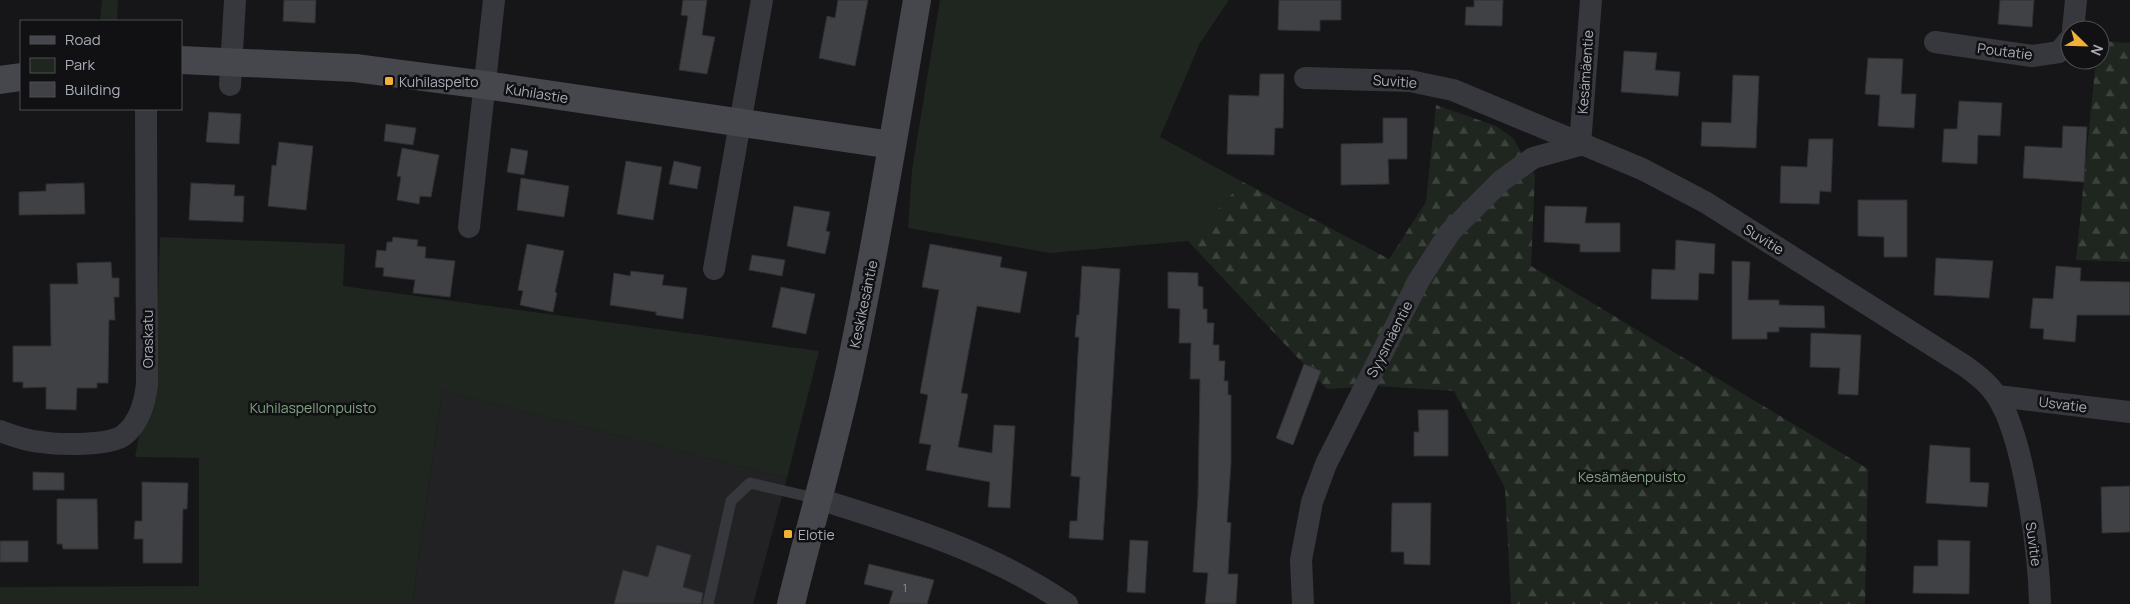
<svg xmlns="http://www.w3.org/2000/svg" width="2130" height="604" font-family="Manrope,sans-serif">
	<style>
		.built { fill: #222225 }
		.green { fill: #1e261f }
		.forest { fill: url(#forest-firs) }
		.building { fill: #404145; stroke: #303034 }
		.lines { fill: none; stroke-linecap: round; stroke-linejoin: round }
		.lane { stroke: #37383d; stroke-width: 11 }
		.street { stroke: #37383d; stroke-width: 22 }
		.secondary { stroke: #45474d; stroke-width: 28 }
		.poi-dot { fill: #f2b134; stroke: #111113; stroke-width: 2 }
		.labels { text-anchor: middle; dominant-baseline: central; stroke-width: 5; stroke-linejoin: round; paint-order: stroke }
		.number-label { font-size: 11px; fill: #8e929b }
		.street-label { font-size: 14px; fill: #a8adb8; stroke: #111113 }
		.poi-label { font-size: 14px; fill: #a8adb8; stroke: #111113; text-anchor: start }
		.park-label { font-size: 14px; fill: #7fa381; stroke: #111113 }
	</style>
	<defs>
		<pattern id="forest-firs" width="22" height="20" patternUnits="userSpaceOnUse" patternTransform="scale(1.25)"><rect width="22" height="20" fill="#1e261f"/><path d="M5 1l3.5 6h-7zM16 11l3.5 6h-7z" fill="#3c433d"/></pattern>
	</defs>
	<rect width="100%" height="100%" fill="#161618"/>
	<path class="built" d="M442 391 787 478 753 604H412Z"/>
	<path class="green" d="M102 0H118L117 21H100Z
		M940 0H1229L1200 43 1160 137 1243 182 1188 241 1050 253 908 228 912 170Z
		M160 237 345 244 343 286 819 351 787 478 442 391 412 604H0V587L199 586V458L135 457 139 436 155 382Z"/>
	<path class="forest" d="M2100 41 2130 43V262L2076 260 2096 60H2100Z
		M1436 105 1496 126 1513 138 1535 175 1531 266 1868 469 1865 604H1511L1505 488 1454 391 1377 386 1327 389 1188 241 1243 182 1389 259 1426 202Z"/>
	<path class="building" d="M284 0H316L315 23 283 21Z
		M683 0H707L702 35 715 37 707 74 679 70 688 16 681 15Z
		M838 0H868L855 66 819 58 827 16 835 18Z
		M1279 0H1341V20H1320V31L1278 30Z
		M1474 0H1503L1502 26 1465 25 1466 7H1474Z
		M2000 0H2034L2032 27 1998 24Z
		M1624 51 1657 53 1655 70 1680 72 1678 96 1621 92Z
		M1868 58 1903 59 1901 94H1916L1914 128 1878 126 1880 95 1865 94Z
		M1260 74H1284L1283 128H1275L1274 155 1227 154 1229 95 1259 96Z
		M1733 75 1759 76 1756 148 1701 146 1702 122 1731 123Z
		M1959 101 2002 103 2000 136 1978 135 1977 164 1942 162 1944 129H1957Z
		M209 112 241 114 239 144 206 142Z
		M1383 118H1407V159H1388L1389 184 1341 185V144L1383 143Z
		M386 124 416 128 413 145 384 141Z
		M2063 126 2087 127 2084 182 2023 178 2025 146 2062 148Z
		M1809 139H1833L1831 192 1820 191 1819 204 1780 203 1781 166 1807 167Z
		M279 142 313 146 306 210 268 206 272 165 276 166Z
		M402 148 439 155 431 197 420 196 419 204 397 200 401 177 397 176Z
		M511 148 528 151 524 175 507 172Z
		M626 161 662 167 653 220 617 214Z
		M674 161 701 167 697 189 669 184Z
		M521 178 569 186 564 217 517 210Z
		M84 183 85 214 19 215V192L46 191V184Z
		M191 183 235 185 234 196H244L243 222 189 220Z
		M1858 200H1907V257H1884V237L1858 236Z
		M794 206 830 212 826 231 830 232 825 254 787 246Z
		M1545 206 1587 207 1585 223H1620V252H1580V244L1544 242Z
		M393 237 418 240 417 246 426 247 425 258 455 261 450 297 413 293 415 280 383 276 384 268 375 267 377 250 386 251 387 242H392Z
		M1676 240 1715 244 1714 274 1699 273 1698 300 1651 299 1652 269 1675 270Z
		M527 244 564 251 555 292 557 293 553 312 520 305 523 291 518 290Z
		M930 244 1002 257 1000 267 1027 272 1020 313 977 306 961 393 968 394 958 447 992 453 994 425 1015 426 1010 508 988 507 990 482 926 470 931 445 919 443 928 395 920 393 939 290 922 287Z
		M752 255 785 260 782 276 749 270Z
		M1936 258 1993 261 1989 298 1934 295Z
		M1732 261 1750 262 1748 300H1779V305L1824 306 1825 328 1779 327V332H1767V339H1732Z
		M111 262 112 278H119V297H114L115 320H109L108 383H97V388H77L76 410 46 409V387L23 388V382H13V346H51L50 284H78L77 263Z
		M1082 266 1120 269 1103 540 1069 538 1070 521H1077L1080 477 1071 476 1079 337H1075L1077 315H1079Z
		M2056 266 2081 268 2080 281 2130 282V315H2077L2075 342 2043 339 2044 329 2030 328 2033 298 2053 299Z
		M631 271 664 275 662 285 687 288 683 319 656 315V312L610 305 614 273 630 276Z
		M1168 272 1198 273V286L1203 287V309H1207V323H1214L1213 345H1219V361H1225L1224 381H1228V395H1231V464L1227 522 1231 523 1228 574H1238L1236 604H1205L1208 573 1193 572 1198 496 1200 379H1190L1191 343H1179L1180 309 1168 308Z
		M781 287 815 294 806 334 772 327Z
		M1811 333 1861 335 1858 395 1838 394 1840 368 1810 367Z
		M1304 364 1321 371 1293 445 1276 438Z
		M1418 410H1448V456H1414V432H1419Z
		M1930 445 1970 448V482L1989 483 1987 507 1926 503Z
		M33 472 64 473V490H33Z
		M142 482 188 483 187 509H183L182 563H143V539H134L135 521H142Z
		M2130 486V532L2102 533 2101 487Z
		M57 499H97L98 549H63L62 544H57Z
		M1392 503H1431L1430 565 1404 564V552H1391Z
		M1130 540 1148 541 1145 593 1127 592Z
		M1938 540 1970 541 1969 594 1913 593 1914 566H1938Z
		M0 541H28V562H0Z
		M657 545 691 555 683 587 703 593 701 604H614L623 570 648 577Z
		M869 564 934 580 927 604H889L893 591 864 584Z"/>
	<g class="lines">
		<path class="lane" d="M708 604 731 501 750 483 819 499"/>
		<path class="street" d="M2073 30 2076 0
			M1935 42 2032 56 2059 52 2070 39
			M1305 78 1410 81 1453 90 1642 169 1705 202 1965 366C1977 375 1988 383 1996 395 2024 435 2039 554 2040 604
			M230 85 235 0
			M1580 145 1591 0
			M469 227 494 0
			M714 269 762 0
			M1997 396 2130 412
			M0 431C13 436 27 441 41 442 60 445 110 446 124 435 140 422 145 403 147 384L146 109
			M819 499C905 526 992 552 1067 604
			M1303 604 1301 560 1312 502 1326 464 1419 280 1450 232 1501 181 1533 158 1580 145"/>
		<path class="secondary" d="M181 60 355 68 485 85 892 145
			M0 80 21 77
			M791 604C810 526 833 448 850 369 876 246 896 123 917 0"/>
	</g>
	<g class="poi-dot">
		<rect x="384" y="76" width="10" height="10" rx="2.5"/>
		<rect x="783" y="529" width="10" height="10" rx="2.5"/>
	</g>
	<g class="labels">
		<g class="number-label">
			<text x="905" y="587">1</text>
		</g>
		<g class="street-label">
			<text transform="translate(2005 51) rotate(7)">Poutatie</text>
			<text transform="translate(1585 72) rotate(-86)">Kesämäentie</text>
			<text transform="translate(1395 81) rotate(4)">Suvitie</text>
			<text transform="translate(537 93) rotate(9)">Kuhilastie</text>
			<text transform="translate(1764 239) rotate(32)">Suvitie</text>
			<text transform="translate(863 304) rotate(-78)">Keskikesäntie</text>
			<text transform="translate(147 339) rotate(-90)">Oraskatu</text>
			<text transform="translate(1389 339) rotate(-63)">Syysmäentie</text>
			<text transform="translate(2063 404) rotate(7)">Usvatie</text>
			<text transform="translate(2034 544) rotate(82)">Suvitie</text>
		</g>
		<g class="poi-label">
			<text x="399" y="81">Kuhilaspelto</text>
			<text x="798" y="534">Elotie</text>
		</g>
		<g class="park-label">
			<text x="313" y="407">Kuhilaspellonpuisto</text>
			<text x="1632" y="476">Kesämäenpuisto</text>
		</g>
	</g>
	<rect x="20" y="20" width="162" height="90" fill="#111113" stroke="#4d4f55"/>
	<rect x="30" y="36" width="25" height="8" fill="#45474d" stroke="#4d4f55"/>
	<text x="65" y="45" font-size="15" fill="#a8adb8">Road</text>
	<rect x="30" y="58" width="25" height="15" fill="#1e261f" stroke="#4d4f55"/>
	<text x="65" y="70" font-size="15" fill="#a8adb8">Park</text>
	<rect x="30" y="82" width="25" height="15" fill="#404145" stroke="#4d4f55"/>
	<text x="65" y="95" font-size="15" fill="#a8adb8">Building</text>
	<g transform="translate(2085 45) rotate(113)"><circle r="24" fill="#111113" stroke="#4d4f55"/>
	<path d="M0-4L9 19L0 12L-9 19Z" fill="#f2b134"/>
	<text y="-8" font-size="14" font-weight="bold" text-anchor="middle" fill="#a8adb8">N</text>
	</g>
</svg>
